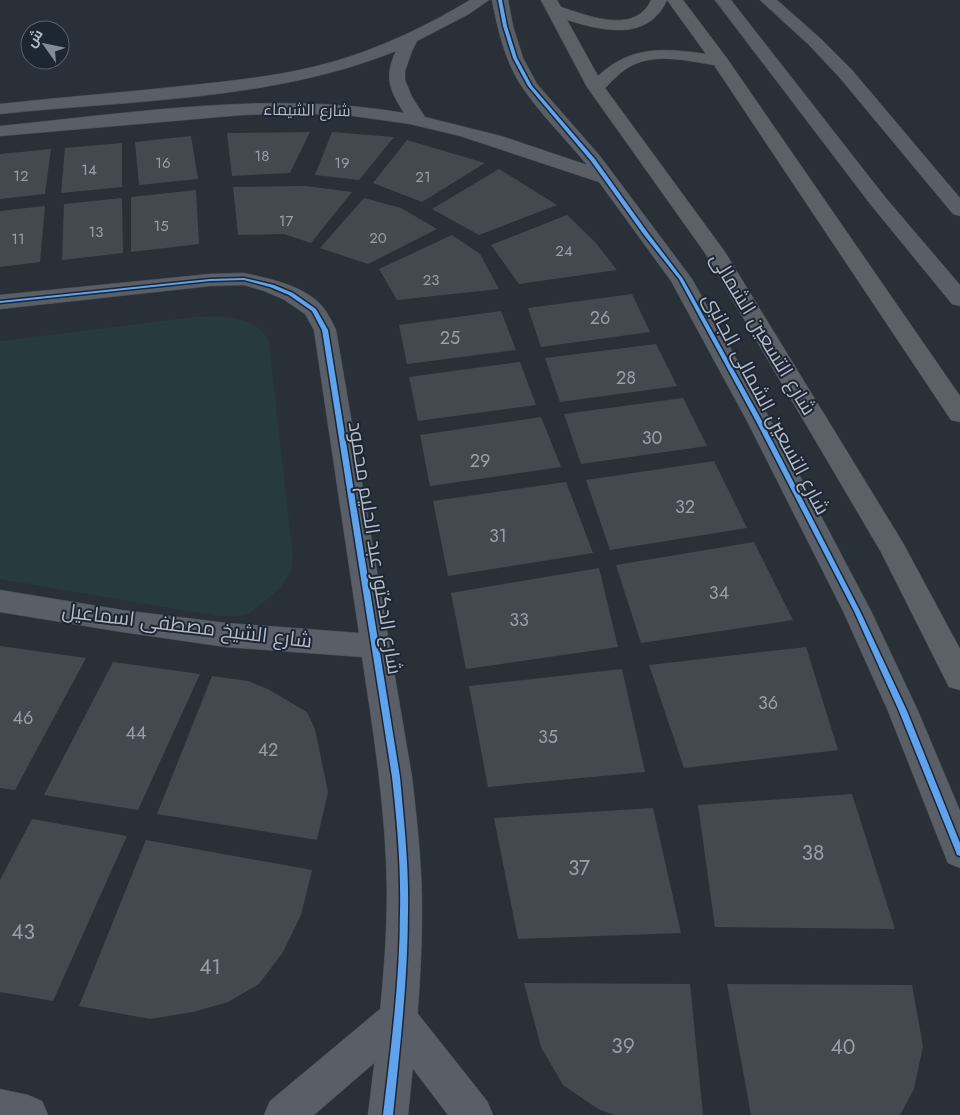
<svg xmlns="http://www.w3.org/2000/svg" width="960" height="1115" font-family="Jost,Cairo,sans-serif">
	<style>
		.green { fill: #273a3e }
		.building { fill: #444950 }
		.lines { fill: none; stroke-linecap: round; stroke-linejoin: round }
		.minor-casing { stroke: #484c53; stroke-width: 1 }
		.tertiary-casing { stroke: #484c53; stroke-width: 1 }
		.primary-casing { stroke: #484c55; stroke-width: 1 }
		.minor { fill: #5a5e66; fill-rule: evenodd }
		.tertiary { fill: #5a5e66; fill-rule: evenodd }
		.primary { fill: #5c6168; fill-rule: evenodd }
		.cycleway-casing { stroke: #1d2633; stroke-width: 3 }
		.cycleway { fill: #60a3ed; fill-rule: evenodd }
		.labels { text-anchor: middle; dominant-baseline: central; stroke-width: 4; stroke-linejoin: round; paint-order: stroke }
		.far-number-label { font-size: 15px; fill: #989fab }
		.far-street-label { font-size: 16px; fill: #b4bcc9; stroke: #1d2633 }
		.number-label { font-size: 18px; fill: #989fab }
		.street-label { font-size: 20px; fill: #b4bcc9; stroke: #1d2633 }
		.near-number-label { font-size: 21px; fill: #989fab }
	</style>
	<rect width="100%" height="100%" fill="#2a3038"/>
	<path class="green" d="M220 316C242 320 257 320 269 341L293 557 291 571 279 589 250 613 237 616H217L0 579V341L194 317Z"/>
	<path class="building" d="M310 132 290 173 232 176 227 133Z
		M332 132 394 137 359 180 315 175Z
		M191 136 198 179 139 185 135 142Z
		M407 140 485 163 422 202 373 183Z
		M122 143V187L61 193 65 148Z
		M51 149 45 194 0 199V154Z
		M499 169 557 205 479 235 432 209Z
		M306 186 352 192 311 243 284 234 238 235 233 187Z
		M196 190 199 244 131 252V197Z
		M122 198 123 253 62 260 64 204Z
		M364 198 401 208 437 229 368 264 320 248Z
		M45 206 40 262 0 267V211Z
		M567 215 595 242 617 270 519 284 491 245Z
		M452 235 480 254 499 289 397 300 379 269Z
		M632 294 650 332 541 347 528 308Z
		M501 311 516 350 407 364 399 325Z
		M656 344 677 386 560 402 545 358Z
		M520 362 536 405 418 421 409 377Z
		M683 398 707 446 581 464 564 414Z
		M541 417 561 467 430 486 420 435Z
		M714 461 747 528 610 550 586 480Z
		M566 482 593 553 448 576 433 501Z
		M754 542 793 620 641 643 616 565Z
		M599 568 618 647 466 669 451 593Z
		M0 646 86 658 15 790 0 788Z
		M806 647 838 750 684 768 649 665Z
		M113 662 200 674 138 810 44 795Z
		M622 669 645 772 488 787 469 686Z
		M212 676 248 681 268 689 307 712 315 729 328 792 317 840 157 814Z
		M852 794 895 929 715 927 698 805Z
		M653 808 681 933 518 939 494 818Z
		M32 819 127 836 53 1001 0 992V880Z
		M146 840 312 870 301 915 283 952 259 984 228 1002 193 1012 150 1019 79 1006Z
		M524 983 690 984 703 1115H614L598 1109 563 1085 541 1047Z
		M727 984 912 985 923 1046 914 1089 900 1115H751Z"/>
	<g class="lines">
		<defs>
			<path id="minor" d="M760 0H777L821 39 852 70 960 198V216L953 214 840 78 809 45Z
				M244 273C270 279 303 285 322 306 328 313 332 322 336 330L412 777C417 821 422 865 422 910 422 979 415 1047 408 1115H368C377 1041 387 966 387 891 386 812 374 735 362 657L226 647 122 632 0 612V590L122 610 226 623 359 633 314 330 305 314 283 299 264 291 244 285 210 286 0 309V295L210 274Z"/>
			<path id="tertiary" d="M470 0H489L469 14 417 41 412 51 405 71V80L412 97 425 117 501 136 587 165C566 139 541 115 522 87 505 61 498 31 492 0H508L513 26 523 58 537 84 600 156 692 279 771 421 871 611 918 711 960 811V868L948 863 888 711 843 611 747 421 671 281 599 182 460 136 410 124 353 116 297 113 242 115 0 136V126C134 113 271 90 404 113 389 89 384 77 396 51 272 101 131 100 0 114V104C64 97 129 92 193 85 240 80 287 75 332 62 381 48 427 26 470 0Z
				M715 0H731L885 197 960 285V306L952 304 871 205Z
				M398 999 411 1005 487 1101 493 1115H448L395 1045 314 1115H264L270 1101 385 1005Z
				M0 1089 28 1095 42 1101 48 1115H0Z"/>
			<path id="primary" d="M541 0H557L561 7C589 16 635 35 651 0H667C648 42 603 31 567 20L598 76C631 45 665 48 706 54L667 0H683L726 57 960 396V422L951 420 714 65C689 61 657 53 633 65 622 70 614 79 605 88L725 252 903 543 960 649V690L949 687 881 552 705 253 587 87Z"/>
		</defs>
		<use href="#minor" class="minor-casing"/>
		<use href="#tertiary" class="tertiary-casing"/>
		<use href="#primary" class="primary-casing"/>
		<use href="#minor" class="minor"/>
		<use href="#tertiary" class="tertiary"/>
		<use href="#primary" class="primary"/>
		<defs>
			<path id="cycleway" d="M498 0H502L507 26 517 58 532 86 595 159 648 233 683 279 762 421 860 611 907 711 960 843V856L957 855 956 852 899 711 854 611 756 421 679 279 644 235 591 161 528 86 513 58 503 26Z
				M244 278 274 285 293 293 316 309 328 330 400 777C404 821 409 866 408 910 408 979 400 1047 393 1115H383C391 1047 400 979 400 910 401 866 397 821 392 777L322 330 312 311 289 295 270 287 244 280 210 281 0 303V301L210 279Z"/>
		</defs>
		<use href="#cycleway" class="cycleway-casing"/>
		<use href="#cycleway" class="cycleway"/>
	</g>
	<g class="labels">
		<g class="far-number-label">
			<text x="262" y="156">18</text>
			<text x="163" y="163">16</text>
			<text x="342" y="163">19</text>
			<text x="89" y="170">14</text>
			<text x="21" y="176">12</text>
			<text x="423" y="177">21</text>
			<text x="286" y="221">17</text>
			<text x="161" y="226">15</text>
			<text x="96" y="232">13</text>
			<text x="378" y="238">20</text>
			<text x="18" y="239">11</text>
			<text x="564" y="251">24</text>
			<text x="431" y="280">23</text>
		</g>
		<g class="far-street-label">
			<text transform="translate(307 110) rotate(1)">شارع الشيماء</text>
		</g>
		<g class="number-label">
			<text x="600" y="318">26</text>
			<text x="450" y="338">25</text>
			<text x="626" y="378">28</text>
			<text x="652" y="438">30</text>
			<text x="480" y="461">29</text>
			<text x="685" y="507">32</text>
			<text x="498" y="536">31</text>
			<text x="719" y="593">34</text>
			<text x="519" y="620">33</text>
			<text x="768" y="703">36</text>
			<text x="23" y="718">46</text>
			<text x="136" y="733">44</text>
			<text x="548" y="737">35</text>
			<text x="268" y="750">42</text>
		</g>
		<g class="street-label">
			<text transform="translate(763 334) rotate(59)">شارع التسعين الشمالى</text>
			<text transform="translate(766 404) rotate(62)">شارع التسعين الشمالى الجانبى</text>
			<text transform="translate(375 548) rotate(81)">شارع الدكتور عبد الحليم محمود</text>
			<text transform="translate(187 626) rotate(7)">شارع الشيخ مصطفى اسماعيل</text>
		</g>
		<g class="near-number-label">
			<text x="813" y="853">38</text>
			<text x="579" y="868">37</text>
			<text x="23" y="932">43</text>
			<text x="210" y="967">41</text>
			<text x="623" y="1046">39</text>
			<text x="843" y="1047">40</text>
		</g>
	</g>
	<g transform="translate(45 45) rotate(303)"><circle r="24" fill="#1d2633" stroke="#59626f"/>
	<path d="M0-4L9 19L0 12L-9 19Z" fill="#848b96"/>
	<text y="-8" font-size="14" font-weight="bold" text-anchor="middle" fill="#b4bcc9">ش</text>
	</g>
</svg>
